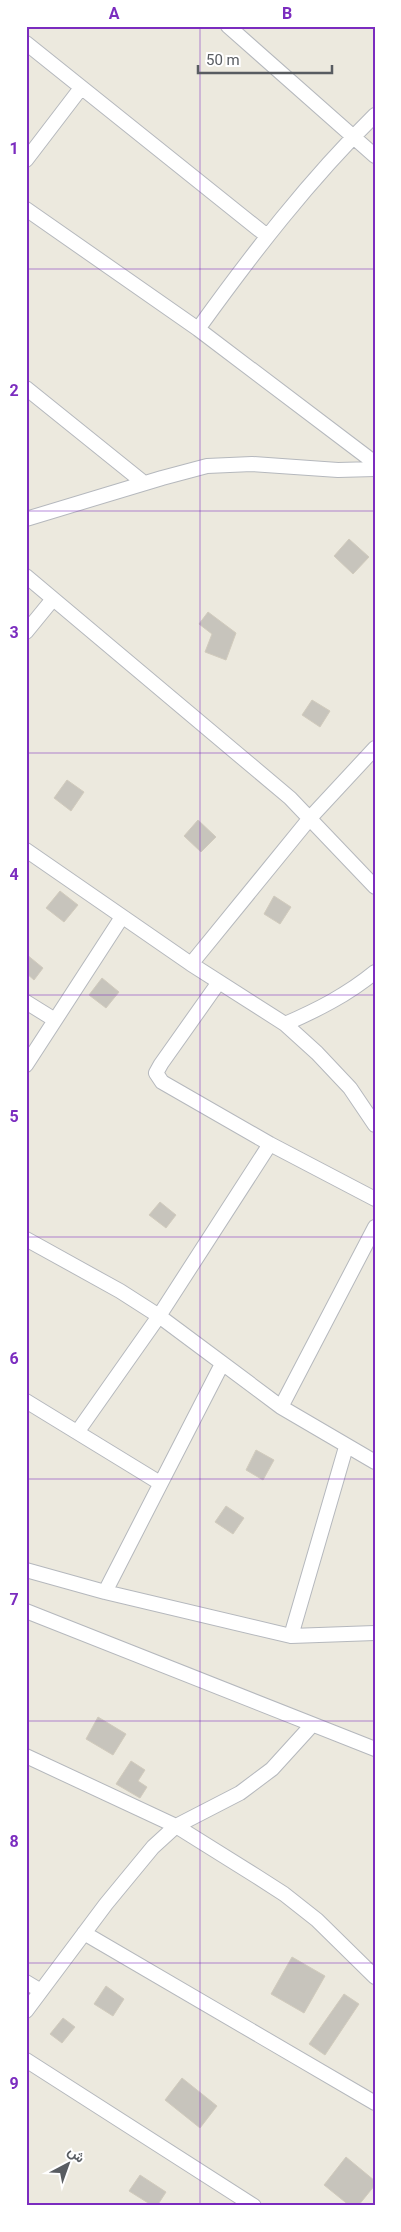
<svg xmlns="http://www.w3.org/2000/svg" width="401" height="2232" font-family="Roboto,Vazirmatn,sans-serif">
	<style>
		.building { fill: #c7c4bc; stroke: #d1cbbd }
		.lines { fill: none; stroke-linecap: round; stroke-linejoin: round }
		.minor-casing { stroke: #b5b8bd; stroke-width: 16 }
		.minor { stroke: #fff; stroke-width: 14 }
		.grid { fill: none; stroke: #7b2cbf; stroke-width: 1; stroke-opacity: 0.55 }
		.neatline { fill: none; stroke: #7b2cbf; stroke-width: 2 }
		.grid-label { font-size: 16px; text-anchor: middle; font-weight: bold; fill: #7b2cbf }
	</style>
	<rect width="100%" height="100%" fill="#ece9de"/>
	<path class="building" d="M349 539 369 557 353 574 334 556Z
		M208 612 236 633 226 660 205 652 212 634 199 624Z
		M312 700 330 711 320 727 302 715Z
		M67 780 84 792 71 811 54 798Z
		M198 820 216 837 201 852 184 836Z
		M60 891 78 905 64 922 46 908Z
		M274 896 291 907 280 924 264 914Z
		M26 954 43 968 34 980 26 973Z
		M102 978 119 992 106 1008 89 995Z
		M160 1202 176 1215 166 1228 149 1215Z
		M256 1450 274 1460 263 1480 246 1470Z
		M226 1506 244 1518 233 1534 215 1522Z
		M98 1717 126 1734 113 1755 86 1739Z
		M131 1761 145 1770 138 1781 147 1787 140 1798 116 1784Z
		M292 1957 325 1976 304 2013 271 1994Z
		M106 1986 124 1999 113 2016 94 2004Z
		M344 1994 359 2004 325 2055 309 2044Z
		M63 2018 75 2027 62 2043 50 2034Z
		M182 2078 217 2106 200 2128 165 2100Z
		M346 2157 375 2181V2185L358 2206H350L324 2185Z
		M140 2175 166 2192 157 2206H153L129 2191Z"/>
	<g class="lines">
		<defs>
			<path id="minor" d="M228 26 375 156
				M26 43 267 236
				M26 160 81 88
				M26 209 198 329 375 463
				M198 329C252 254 309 180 375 115
				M26 388 144 483
				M26 519 162 478 207 466 252 464 338 470 375 469
				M26 576 290 798 375 887
				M26 632 53 599
				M26 850 191 964 285 1024 317 1053 350 1088 375 1125
				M191 964 310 818 375 748
				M219 982 161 1064 156 1073 162 1082 270 1144 375 1199
				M26 1002 55 1020
				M285 1024C317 1010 347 995 375 972
				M26 1065 122 917
				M26 1239 120 1291 159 1316 281 1407 375 1462
				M26 1401 160 1483
				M281 1407 375 1227
				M78 1431 159 1316 270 1144
				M26 1570 105 1592 291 1636 375 1633
				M105 1592 222 1364
				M26 1611 375 1749
				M291 1636 346 1447
				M26 1756 176 1826 256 1876 284 1894 317 1920 375 1977
				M84 1933 375 2103
				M26 1982 41 1991
				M26 2011 106 1904 153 1847 176 1826 240 1793 272 1769 312 1725
				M26 2060 254 2206"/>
		</defs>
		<use href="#minor" class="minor-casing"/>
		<use href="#minor" class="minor"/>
	</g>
	<path class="grid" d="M200 26V2206M26 269H375M26 511H375M26 753H375M26 995H375M26 1237H375M26 1479H375M26 1721H375M26 1963H375"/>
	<rect width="401" height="2232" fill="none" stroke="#ffffff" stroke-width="55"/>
	<g transform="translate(68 2164) rotate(41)" stroke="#ffffff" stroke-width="4" paint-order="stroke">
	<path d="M0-4L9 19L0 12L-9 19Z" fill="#585c61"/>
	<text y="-8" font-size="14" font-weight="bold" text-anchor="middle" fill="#585c61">ش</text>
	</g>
	<path d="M198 65v8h134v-8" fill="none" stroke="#585c61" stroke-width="2.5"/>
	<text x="206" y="65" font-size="15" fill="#585c61" stroke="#ffffff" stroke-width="4" paint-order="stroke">50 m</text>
	<rect x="28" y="28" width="346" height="2176" class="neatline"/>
	<g class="grid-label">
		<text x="114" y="19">A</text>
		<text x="287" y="19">B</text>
		<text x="14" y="154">1</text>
		<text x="14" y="396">2</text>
		<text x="14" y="638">3</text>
		<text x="14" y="880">4</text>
		<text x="14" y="1122">5</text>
		<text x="14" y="1364">6</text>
		<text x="14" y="1605">7</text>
		<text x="14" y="1847">8</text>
		<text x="14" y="2089">9</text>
	</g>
</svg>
